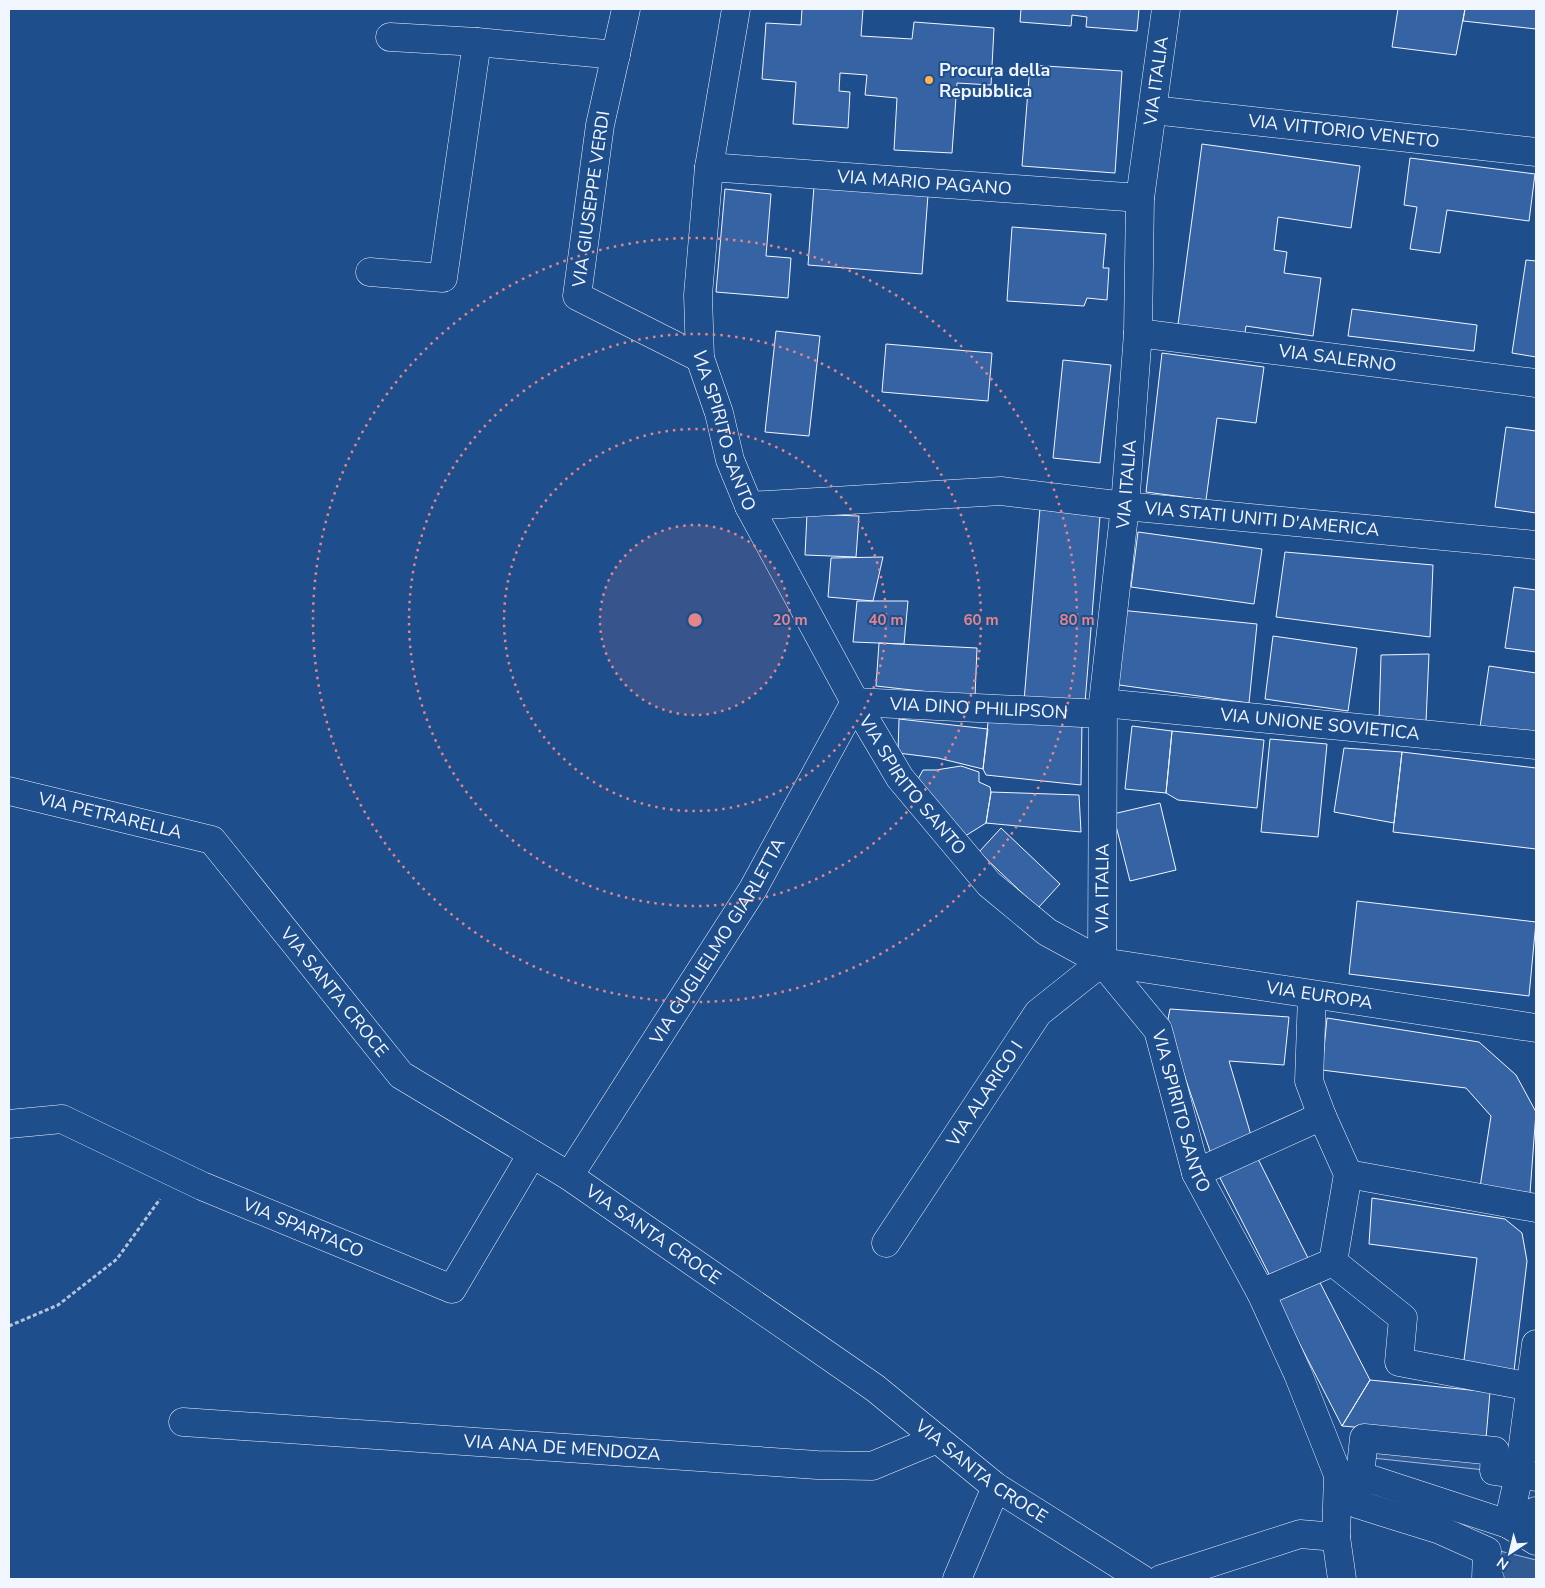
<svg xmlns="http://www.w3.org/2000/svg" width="1545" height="1588" font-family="'Nunito Sans',sans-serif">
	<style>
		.parking { fill: #305b95; stroke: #a8bbd7 }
		.building { fill: #3563a3; stroke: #f2f6ff }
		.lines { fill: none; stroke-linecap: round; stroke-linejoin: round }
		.minor-casing { stroke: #f2f6ff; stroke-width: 29 }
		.path { stroke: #b3c4dc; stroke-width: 3; stroke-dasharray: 4 2.5; stroke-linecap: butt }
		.minor { stroke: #1f4e8c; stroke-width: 28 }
		.ring { fill: none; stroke: #e38589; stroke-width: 2.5; stroke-dasharray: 2.5 5 }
		.poi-dot { fill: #ffb74d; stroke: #1f4e8c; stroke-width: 2 }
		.labels { text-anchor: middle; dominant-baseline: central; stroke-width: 4; stroke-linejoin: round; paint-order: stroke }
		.poi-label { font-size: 18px; font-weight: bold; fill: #f2f6ff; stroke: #1f4e8c; text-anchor: start }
		.street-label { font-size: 18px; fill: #f2f6ff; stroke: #1f4e8c }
		.centre { fill: #e38589; stroke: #1f4e8c; stroke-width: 2.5 }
		.ring-label { font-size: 15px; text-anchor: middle; font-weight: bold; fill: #e38589; stroke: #1f4e8c; stroke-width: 4; stroke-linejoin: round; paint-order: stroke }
	</style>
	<rect width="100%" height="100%" fill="#1f4e8c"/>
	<path class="parking" d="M1364 1438 1495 1451 1494 1471 1363 1457Z
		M1500 1551 1536 1560V1579H1490Z"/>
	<path class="building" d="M802 9H863L861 36 912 39 914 22 994 28 991 85 957 83 952 153 894 150 897 98 865 95 867 75 840 73 839 91 850 92 848 128 793 124 796 82 762 79 766 23 801 25Z
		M1021 9H1139L1137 31 1086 27 1087 17 1072 15 1071 26 1020 22Z
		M1398 9H1465L1456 55 1392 47Z
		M1465 9H1536V29L1463 21Z
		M1030 65 1122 71 1115 173 1022 166Z
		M1202 144 1360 166 1351 228 1278 217 1274 250 1287 252 1284 273 1321 278 1313 336 1246 326 1244 340 1177 332Z
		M1410 158 1535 174 1529 221 1447 210 1440 253 1410 249 1417 207 1404 205Z
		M814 186 928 195 922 274 808 265Z
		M725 189 771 194 766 256 791 258 788 298 716 292Z
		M1012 227 1106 234 1103 268H1109L1107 300 1087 298 1084 306 1007 301Z
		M1526 260 1536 261V357L1512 353Z
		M1352 309 1477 325 1474 351 1348 336Z
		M776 331 820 336 809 436 765 432Z
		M886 344 992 353 988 401 882 392Z
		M1162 353 1264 367 1256 423 1217 418 1206 500 1146 492Z
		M1063 360 1111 365 1100 463 1053 458Z
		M1506 427 1536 431V513L1495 507Z
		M1040 508 1100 516 1085 703 1024 701Z
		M807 514 859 516 856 557 805 555Z
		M1138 532 1262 549 1254 604 1131 587Z
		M1285 552 1433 565 1430 637 1276 617Z
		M883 557 873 601 828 597 831 558Z
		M1514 587 1536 590V652L1505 648Z
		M857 601H908L904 644 853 642Z
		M1120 610 1257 624 1249 703 1112 684Z
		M1273 636 1357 648 1348 711 1265 699Z
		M879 643 977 648 975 697 876 686Z
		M1429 654 1426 722 1379 721 1381 655Z
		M1489 666 1536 673V735L1480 727Z
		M989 713 1082 721 1081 785 986 775 983 769Z
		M899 719 988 729 983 769 938 758 898 753Z
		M1132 726 1172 731 1166 793 1125 789Z
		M1172 731 1264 740 1257 808 1178 800 1166 793Z
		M1270 739 1327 744 1318 837 1261 832Z
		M1344 748 1402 752 1394 823 1334 812Z
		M1402 752 1536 768V849L1393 832Z
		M961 766 979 772V782L990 787 991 792 986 823 962 838 918 779 923 770H936Z
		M991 792 1079 795 1081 832 986 823Z
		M1160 803 1176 870 1130 881 1113 814Z
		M1001 828 1060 884 1038 908 979 852Z
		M1357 901 1536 922 1529 996 1349 974Z
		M1170 1009 1289 1017 1284 1065 1229 1061 1253 1142 1211 1154 1167 1024Z
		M1327 1018 1479 1042 1516 1075 1536 1112 1530 1193 1480 1187 1491 1116 1466 1088 1322 1070Z
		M1256 1155 1308 1258 1270 1276 1218 1174Z
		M1372 1198 1505 1219 1522 1233 1527 1261 1514 1371 1463 1368 1477 1258 1369 1244Z
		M1315 1273 1370 1380 1342 1426 1274 1294Z
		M1370 1380 1490 1392 1486 1438 1342 1426Z"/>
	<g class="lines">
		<defs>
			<g id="minor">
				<path d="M626 9 600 125 577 296 700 358"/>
				<path id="s1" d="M736 9 709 167 698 295 700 358 719 413 730 460 749 506 855 702 900 778 989 884 1047 932 1102 962 1158 1030 1196 1173 1261 1293 1298 1374 1338 1475 1336 1537 1342 1579"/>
				<path d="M390 37 477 42 616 55"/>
				<path id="s2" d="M1153 110 1536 152"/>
				<path id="s3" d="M709 167 1140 198"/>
				<path d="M370 272 443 278 477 42"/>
				<path id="s4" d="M1138 333 1536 383"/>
				<path id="s5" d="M749 506 1001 491 1125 506 1536 545"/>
				<path id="s6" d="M1103 703 1536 745"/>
				<path id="s7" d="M9 791 212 840 401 1075 569 1176 875 1388 996 1487 1142 1579"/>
				<path id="s8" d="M1102 962 1103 703 1125 506 1138 333 1140 198 1166 9"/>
				<path id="s9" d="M1102 962 1536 1028"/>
				<path d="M1312 995 1309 1081 1322 1116 1348 1174 1333 1262 1403 1318 1399 1362 1531 1387"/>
				<path id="s10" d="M9 1124 62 1119 202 1186 452 1289 532 1154"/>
				<path d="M1196 1173 1322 1116"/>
				<path d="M1348 1174 1536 1208"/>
				<path id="s11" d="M569 1176 753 889 855 702 1102 714"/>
				<path id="s12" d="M886 1243 1038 1013 1102 962"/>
				<path d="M1261 1293 1333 1262"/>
				<path id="s13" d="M183 1422 817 1465 872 1466 937 1439"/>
				<path d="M1345 1475 1361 1476 1508 1524 1536 1541"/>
				<path d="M1508 1524 1519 1475 1536 1344"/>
				<path d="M1508 1524 1536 1511"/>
				<path d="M957 1579 996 1487"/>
				<path d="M1161 1579 1300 1534 1336 1537"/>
				<path d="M1490 1579H1486L1487 1551 1440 1530 1357 1504 1364 1438 1495 1451 1494 1471 1536 1477"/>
			</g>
		</defs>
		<use href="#minor" class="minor-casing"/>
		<path class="path" d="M9 1326 58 1305 117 1259 160 1199"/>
		<use href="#minor" class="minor"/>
	</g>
	<circle cx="695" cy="620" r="95" fill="#e38589" fill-opacity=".12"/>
	<g class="ring">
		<circle cx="695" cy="620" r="95"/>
		<circle cx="695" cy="620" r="191"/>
		<circle cx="695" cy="620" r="286"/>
		<circle cx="695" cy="620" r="382"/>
	</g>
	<circle class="poi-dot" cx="929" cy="80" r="5"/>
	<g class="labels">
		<g class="poi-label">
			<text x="939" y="70">Procura della<tspan x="939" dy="21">Repubblica</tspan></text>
		</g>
		<g class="street-label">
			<text stroke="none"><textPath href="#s8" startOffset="884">VIA ITALIA</textPath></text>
			<text stroke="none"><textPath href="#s2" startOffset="192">VIA VITTORIO VENETO</textPath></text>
			<text stroke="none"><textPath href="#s3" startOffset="216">VIA MARIO PAGANO</textPath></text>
			<text transform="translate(591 199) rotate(-82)">VIA GIUSEPPE VERDI</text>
			<text stroke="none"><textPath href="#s4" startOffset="201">VIA SALERNO</textPath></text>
			<text stroke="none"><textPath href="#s1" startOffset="428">VIA SPIRITO SANTO</textPath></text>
			<text stroke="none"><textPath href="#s8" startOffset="479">VIA ITALIA</textPath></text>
			<text stroke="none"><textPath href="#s5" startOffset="515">VIA STATI UNITI D'AMERICA</textPath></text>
			<text stroke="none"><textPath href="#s11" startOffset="678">VIA DINO PHILIPSON</textPath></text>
			<text stroke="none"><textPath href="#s6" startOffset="218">VIA UNIONE SOVIETICA</textPath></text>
			<text stroke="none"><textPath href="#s1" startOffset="832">VIA SPIRITO SANTO</textPath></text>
			<text stroke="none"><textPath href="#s7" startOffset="104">VIA PETRARELLA</textPath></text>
			<text stroke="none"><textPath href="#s8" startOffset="74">VIA ITALIA</textPath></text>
			<text stroke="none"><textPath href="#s11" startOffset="278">VIA GUGLIELMO GIARLETTA</textPath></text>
			<text stroke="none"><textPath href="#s7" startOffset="404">VIA SANTA CROCE</textPath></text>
			<text stroke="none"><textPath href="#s9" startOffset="220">VIA EUROPA</textPath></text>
			<text stroke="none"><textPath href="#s12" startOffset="179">VIA ALARICO I</textPath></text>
			<text stroke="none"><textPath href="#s1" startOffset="1268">VIA SPIRITO SANTO</textPath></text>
			<text stroke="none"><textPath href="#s10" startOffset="318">VIA SPARTACO</textPath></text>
			<text stroke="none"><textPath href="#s7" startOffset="809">VIA SANTA CROCE</textPath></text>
			<text stroke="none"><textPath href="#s13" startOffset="380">VIA ANA DE MENDOZA</textPath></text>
			<text stroke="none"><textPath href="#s7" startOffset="1214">VIA SANTA CROCE</textPath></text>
		</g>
	</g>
	<circle cx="695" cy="620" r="8" class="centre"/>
	<g class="ring-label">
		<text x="790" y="625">20 m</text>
		<text x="886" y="625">40 m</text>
		<text x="981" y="625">60 m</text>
		<text x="1077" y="625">80 m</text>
	</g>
	<rect width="1545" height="1588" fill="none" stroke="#f2f6ff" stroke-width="20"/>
	<g transform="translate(1510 1553) rotate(215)" stroke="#1f4e8c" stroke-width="4" paint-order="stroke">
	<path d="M0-4L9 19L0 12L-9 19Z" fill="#f2f6ff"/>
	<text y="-8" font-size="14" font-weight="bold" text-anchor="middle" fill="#f2f6ff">N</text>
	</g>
</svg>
